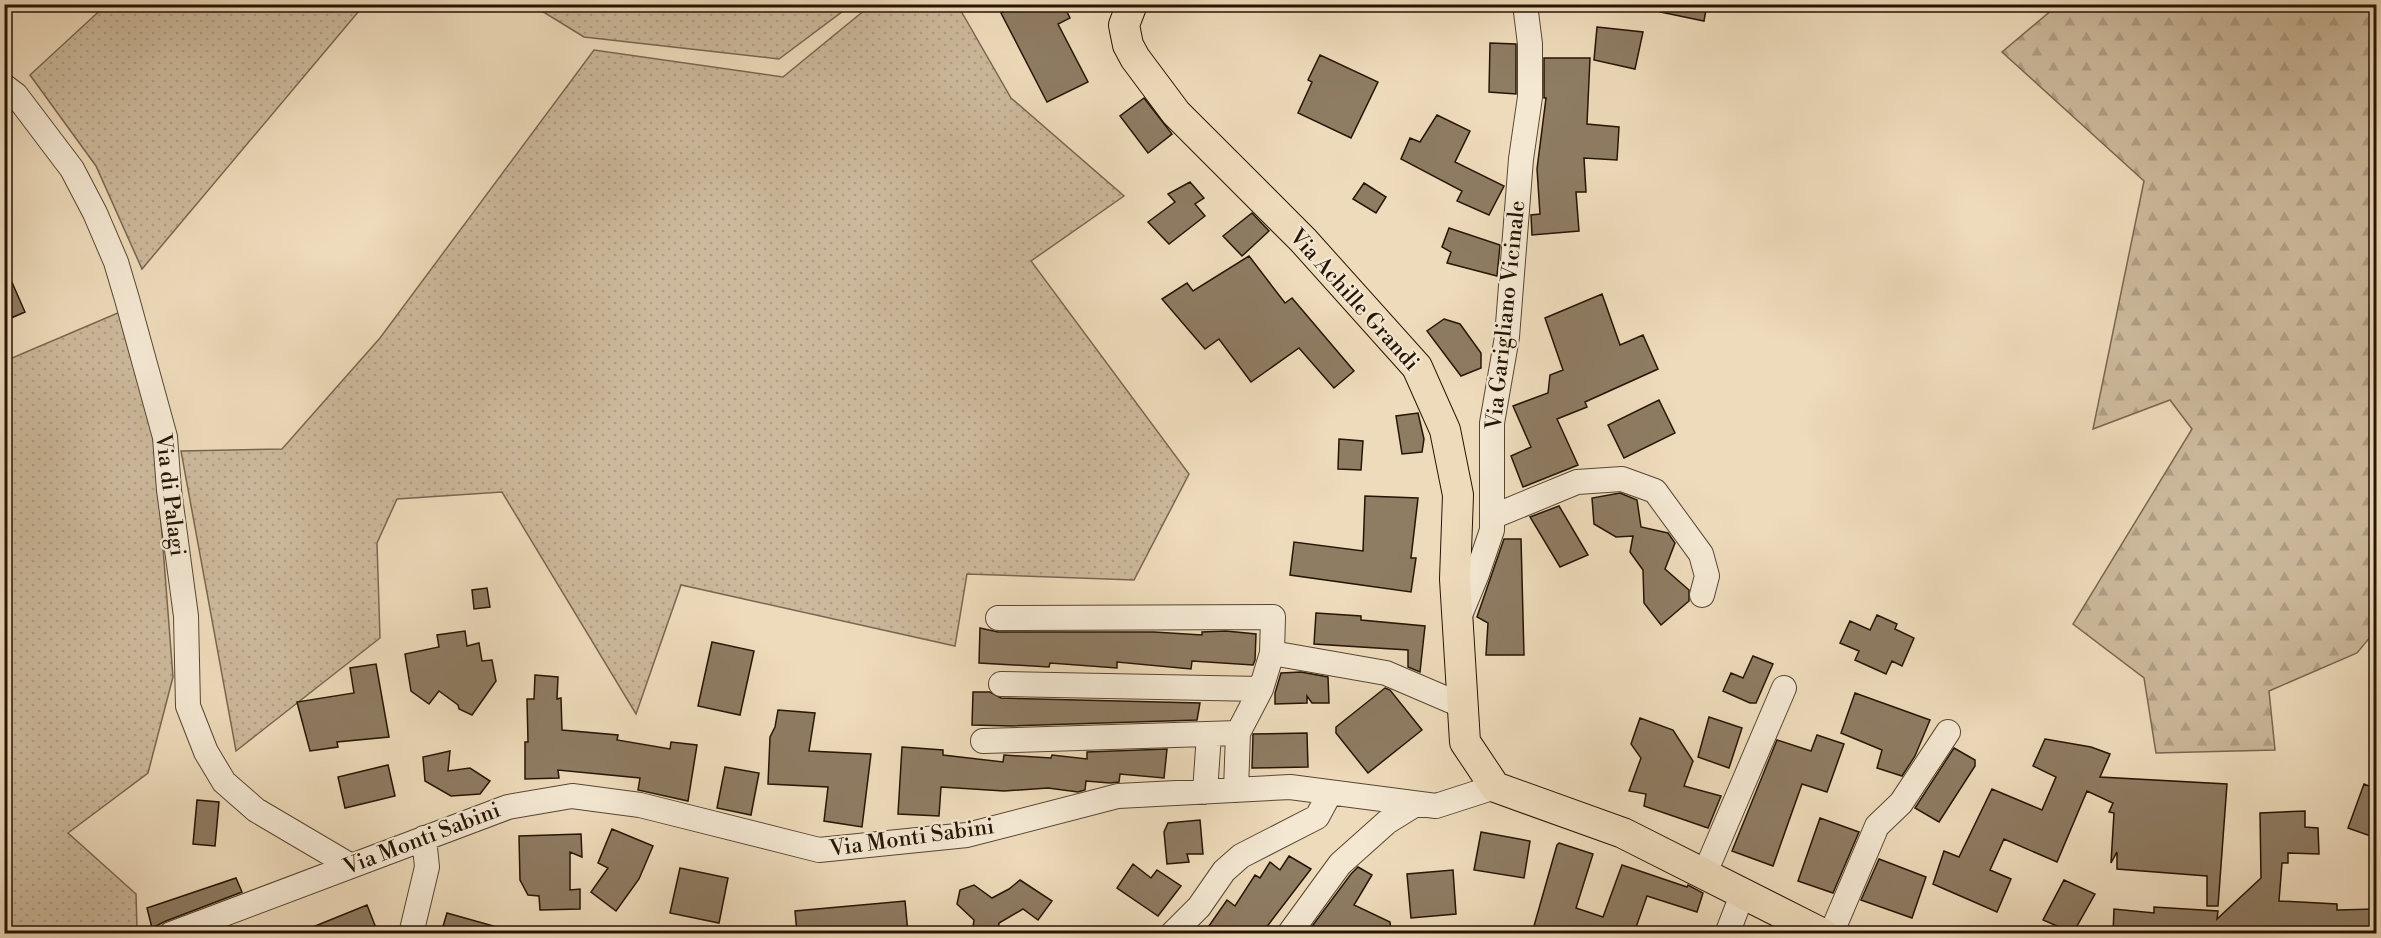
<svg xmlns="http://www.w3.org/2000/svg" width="2381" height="938" font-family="'Libre Bodoni',serif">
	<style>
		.grass { fill: url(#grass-dots); stroke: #796750; stroke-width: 1.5 }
		.forest { fill: url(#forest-firs); stroke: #796750; stroke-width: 1.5 }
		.building { fill: #8e7c63; stroke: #261504; stroke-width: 1.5 }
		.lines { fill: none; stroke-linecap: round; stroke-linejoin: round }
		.minor-casing { stroke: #584632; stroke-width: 26 }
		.major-casing { stroke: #261504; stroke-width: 32 }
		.minor { stroke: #f4e8d3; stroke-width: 24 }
		.major { stroke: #eedbbb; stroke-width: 30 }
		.labels { text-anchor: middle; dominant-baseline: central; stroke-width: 4.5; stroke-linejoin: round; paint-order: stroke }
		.street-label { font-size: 22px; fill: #261504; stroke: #f4e8d3 }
	</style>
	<defs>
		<pattern id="grass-dots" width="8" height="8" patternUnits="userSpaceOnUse" patternTransform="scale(1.5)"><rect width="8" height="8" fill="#ccb99c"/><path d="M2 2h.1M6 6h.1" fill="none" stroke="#af9e85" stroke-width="1.8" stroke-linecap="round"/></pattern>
		<pattern id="forest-firs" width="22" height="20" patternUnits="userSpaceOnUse" patternTransform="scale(1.5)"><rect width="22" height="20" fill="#ccb99c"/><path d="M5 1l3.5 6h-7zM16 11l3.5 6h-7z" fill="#af9e85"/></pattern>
	</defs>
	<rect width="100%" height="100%" fill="#eedbbb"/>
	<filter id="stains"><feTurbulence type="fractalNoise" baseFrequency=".00333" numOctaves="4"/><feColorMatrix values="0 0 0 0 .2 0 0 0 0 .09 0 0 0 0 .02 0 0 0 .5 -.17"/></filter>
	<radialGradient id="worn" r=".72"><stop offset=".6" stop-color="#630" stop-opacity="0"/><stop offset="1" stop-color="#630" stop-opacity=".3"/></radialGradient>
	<path class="grass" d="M107 4 364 5 142 269 96 166 30 75Z
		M957 4 1011 98 1124 196 1031 261 1189 474 1134 580 967 574 955 646 681 585 636 714 502 492 397 499 377 543 380 638 236 751 181 451 282 449 380 338 594 50 783 77 871 5Z
		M532 5 851 4V5L779 59 584 37Z
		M120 312 154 431 173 677 148 773 68 833 136 894 137 929 121 934H5V361Z"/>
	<path class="forest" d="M2059 4 2376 5V630L2357 653 2269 691 2275 750 2156 753 2144 678 2073 624 2192 429 2170 400 2093 429 2144 181 2002 52Z"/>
	<path class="building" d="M1018 4H1063L1070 18 1058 24 1088 82 1047 102 1001 13Z
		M1661 4H1707L1704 21 1660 12Z
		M1597 27 1643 32 1635 69 1594 60Z
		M1490 43 1516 44V94L1489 92Z
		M1320 55 1378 82 1351 138 1298 113 1312 82 1308 80Z
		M1544 58H1590L1587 124 1619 127 1617 160 1584 158 1586 192H1576L1579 231 1532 235 1531 215 1540 214 1537 169 1546 98H1544Z
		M1144 98 1172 134 1148 153 1120 116Z
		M1437 115 1470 131 1455 162 1504 186 1489 215 1457 201 1462 191 1401 159 1410 138 1420 142Z
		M1190 182 1204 198 1195 204 1205 216 1169 244 1148 222 1175 202 1168 194Z
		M1364 183 1386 197 1376 213 1353 199Z
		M1252 213 1269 231 1242 256 1223 236Z
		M1449 228 1500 245 1497 276 1447 263 1451 252 1442 247Z
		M1249 256 1285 303 1292 298 1354 371 1334 388 1299 348 1251 382 1219 339 1205 349 1162 299 1187 283 1193 291Z
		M4 264 25 312 4 321Z
		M1602 294 1620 345 1643 335 1658 369 1585 402 1587 407 1557 419 1578 465 1523 487 1511 456 1531 447 1513 406 1548 393 1550 375 1563 370 1545 318Z
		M1444 319 1460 324 1481 353V368L1461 376 1427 331Z
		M1659 400 1675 433 1624 458 1608 425Z
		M1418 413 1424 439 1422 452 1402 454 1396 416Z
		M1339 439 1363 441 1361 470 1338 469Z
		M1620 493 1637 500 1641 527 1668 533 1675 543 1665 569 1689 590V601L1661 625 1644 603 1643 570 1630 552 1633 536 1616 537 1594 524 1592 498Z
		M1365 496 1418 498 1411 558H1416L1411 592 1290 575 1294 542 1363 551Z
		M1559 506 1588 555 1560 567 1530 517Z
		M1504 539H1521L1524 655H1486L1488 623 1477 617Z
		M487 588 490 607 474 609 472 590Z
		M1316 613 1361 616V620L1425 626 1420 672 1408 667V650L1314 644Z
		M1877 615 1897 624 1895 629 1914 638 1902 666 1892 661 1886 674 1855 660 1859 651 1840 643 1850 621 1870 630Z
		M980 628 998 632H1154L1202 635V632L1226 631 1256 634 1255 660 1253 665 1192 661 1191 669 1117 662V668L1050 663 1049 667 979 663Z
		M465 631 467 646 479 643 482 661 492 660 496 681 472 715 459 709 458 705 439 691 429 704 411 691 405 654 439 647 437 635Z
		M712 642 754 651 740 715 698 706Z
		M1753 656 1773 664 1756 703H1750L1723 691 1731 673 1743 678Z
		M376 664 389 737 337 742 338 747 310 751 297 702 354 693 350 668Z
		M1301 672 1328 677 1329 703H1312L1307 696V703L1275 704V693L1281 673Z
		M535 675 558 677 557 699 561 698 562 730 618 735 617 740 670 749 671 742 697 745 688 801 638 790 640 778 558 770 559 778 525 779V742H528L527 699H534Z
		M1385 688 1390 690 1422 730 1368 773 1336 733V727Z
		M973 692H990L1001 698 1200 703 1197 720 1012 726 972 725Z
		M1855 693 1930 720 1915 756 1902 776 1877 768 1882 750 1841 733Z
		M778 710 815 713 809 751 871 754 862 827 824 821 828 787 768 784 770 737 775 727Z
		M1709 717 1742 728 1729 768 1698 757Z
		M1640 718 1673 730 1693 761 1684 786 1721 796 1708 828 1644 806 1646 794 1629 791 1641 758 1631 744Z
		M1307 733 1308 767 1252 768 1253 734Z
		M1817 735 1844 744 1827 792 1802 784 1773 866 1732 851 1777 740 1811 751Z
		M2045 739 2091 747 2110 754 2100 777 2227 784 2218 906H2207V876L2117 869V852L2111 863 2114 813 2109 812 2113 803 2087 791 2057 862 2004 839 1990 870 2011 879 1997 912 1933 884 1944 851 1959 857 1992 789 2042 810 2056 777 2033 766Z
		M902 747 943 750V755L1003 762 1004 755 1051 758 1052 755 1087 759V752L1167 749 1164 778 1120 774 1119 782 1110 783 1086 781 1085 790 1078 792 1048 788 1004 791 941 787 939 816 898 814Z
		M1954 748 1975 760V766L1939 822 1915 808Z
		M450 751 448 771 470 768 490 781 480 794 451 796 425 781 423 757Z
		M388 765 395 796 345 808 338 777Z
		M725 767 759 773 751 815 717 808Z
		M2364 784 2376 789V838L2348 828Z
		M197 800 219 802 215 846 193 844Z
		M2305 811V827L2318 828 2319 854 2288 853V863H2282L2279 901 2337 904V910L2375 909V933H2113L2114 909 2154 913V907L2218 911 2217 919 2261 878 2260 813Z
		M1820 818 1859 832 1833 893 1798 881Z
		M1200 820 1203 854H1187L1189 862 1167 864 1164 832 1168 823Z
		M612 829 653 846 639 879 616 911 591 892 608 868 598 863Z
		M1481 832 1530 841 1524 878 1474 870Z
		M581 834 582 857 570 852V890L580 889V909L540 910 539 896 528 895 520 880 519 836Z
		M1559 843 1593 854 1576 908 1603 917 1622 865 1687 887 1688 885 1703 893 1697 912 1647 896 1634 933H1532L1557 845Z
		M1289 856 1311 869 1262 933H1204L1227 900 1235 906 1255 875 1260 878 1270 862 1280 870Z
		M1879 859 1926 877 1912 918 1861 900Z
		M1133 864 1151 878 1157 870 1181 886 1158 916 1117 888Z
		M1358 867 1372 875 1354 905 1390 922 1391 933H1307L1351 874Z
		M680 868 728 878 719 923 670 913Z
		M1453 870 1456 914 1411 918 1407 874Z
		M236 878 242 892 166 921 152 928 147 908Z
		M1020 880 1052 901 1038 920 1023 909 999 923 998 933H972L974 920 957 904 960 890 974 885 992 898 1009 889Z
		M2064 880 2095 894 2073 933 2043 920Z
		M905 901 908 933H797L795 911Z
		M367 905 376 928 361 933H298Z
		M447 913 504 929 503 933H441Z"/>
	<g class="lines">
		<defs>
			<path id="minor" d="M4 86 16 95 72 169 95 213 116 262 127 299 165 437 169 490 186 616 188 706 206 752 224 782 256 810 351 866
				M1492 517 1577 482 1622 479 1655 491 1701 554 1707 576 1702 595
				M998 618 1273 617 1272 653 1261 689 1001 684
				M1458 620 1477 574 1492 530V423L1507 337 1521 159 1530 97V44L1525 4
				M1272 653 1386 673 1463 706
				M983 741 1238 733 1261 689
				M1236 790 1238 733
				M1205 792 1209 734
				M1704 875 1784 688
				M171 934 508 807 572 796 640 805 819 850 967 835 1118 796 1290 787 1436 806 1495 787
				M411 934 427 867 424 838
				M1172 934 1199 907 1224 871 1241 856 1317 817 1330 793
				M1289 934 1340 864 1387 822 1416 804
				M1727 934 1742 895
				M1831 934 1877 826 1901 803 1948 732"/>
			<path id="major" d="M1132 4 1124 25 1128 45 1135 58 1176 113 1303 240 1417 367 1445 430 1458 495 1455 579 1465 742 1495 787 1623 833 1823 934"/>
		</defs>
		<use href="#minor" class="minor-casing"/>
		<use href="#major" class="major-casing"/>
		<use href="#minor" class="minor"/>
		<use href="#major" class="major"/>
	</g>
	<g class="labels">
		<g class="street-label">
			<text transform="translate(1354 300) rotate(48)">Via Achille Grandi</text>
			<text transform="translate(1506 315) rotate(-84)">Via Garigliano Vicinale</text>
			<text transform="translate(170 495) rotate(83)">Via di Palagi</text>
			<text transform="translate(912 838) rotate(-8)">Via Monti Sabini</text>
			<text transform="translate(422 839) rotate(-21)">Via Monti Sabini</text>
		</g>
	</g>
	<rect width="2381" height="938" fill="none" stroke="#eedbbb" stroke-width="24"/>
	<rect x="6" y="6" width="2369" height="926" fill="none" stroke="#261504" stroke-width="3"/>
	<rect x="12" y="12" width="2357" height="914" fill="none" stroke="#261504" stroke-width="1.5"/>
	<rect width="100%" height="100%" filter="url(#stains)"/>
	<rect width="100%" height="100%" fill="url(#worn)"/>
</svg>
